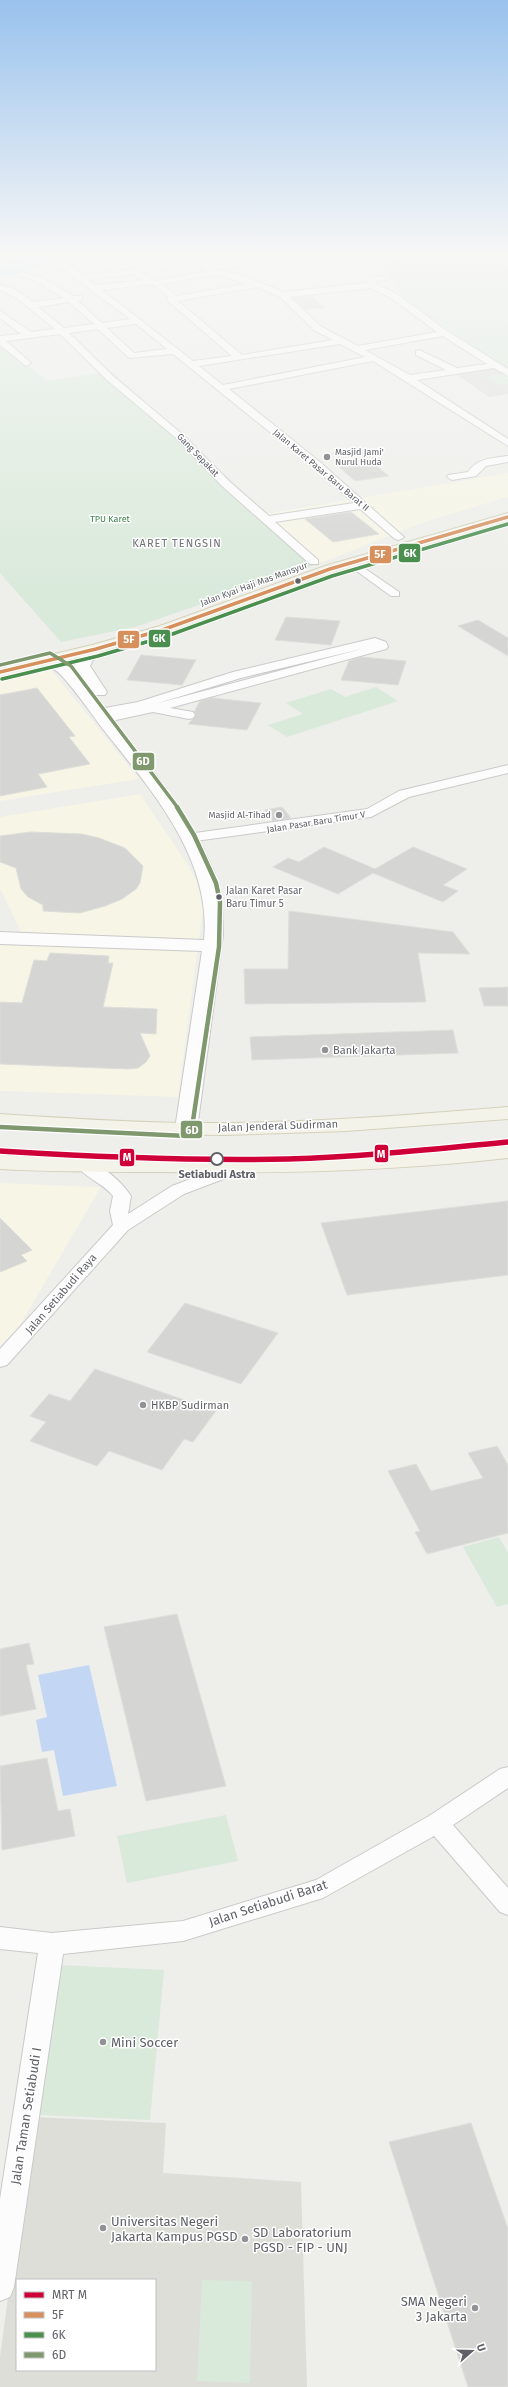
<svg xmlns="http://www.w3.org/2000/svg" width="508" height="2387" font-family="'Fira Sans',sans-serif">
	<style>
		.commercial { fill: #f6f5e6 }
		.education { fill: #deded9; fill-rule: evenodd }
		.green { fill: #d9e9da }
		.water { fill: #c3d6f4 }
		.building { fill: #d5d5d3; stroke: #dededa }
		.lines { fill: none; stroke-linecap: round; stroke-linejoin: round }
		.street-casing { stroke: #cacaca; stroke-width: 2 }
		.secondary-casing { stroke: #cacaca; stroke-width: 2 }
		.primary-casing { stroke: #d4d1ba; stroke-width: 2 }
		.street { fill: #fcfcfc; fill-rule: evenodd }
		.secondary { fill: #fcfcfc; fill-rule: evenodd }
		.primary { fill: #f3f3ea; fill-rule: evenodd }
		.bus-1-casing { stroke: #fff; stroke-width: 5.5 }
		.bus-2-casing { stroke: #fff; stroke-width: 5.5 }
		.bus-3-far1-casing { stroke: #fff; stroke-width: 5.5 }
		.bus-3-casing { stroke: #fff; stroke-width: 7 }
		.bus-1 { stroke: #d78f5c; stroke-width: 3.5 }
		.bus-2 { stroke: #4a8f4e; stroke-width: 3.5 }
		.bus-3-far1 { stroke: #7f986e; stroke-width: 3.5 }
		.bus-3 { stroke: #7f986e; stroke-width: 4.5 }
		.metro-1-casing { stroke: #fff; stroke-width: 8 }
		.metro-1 { stroke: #ce0037; stroke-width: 5.5 }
		.poi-dot { fill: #919295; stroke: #fff; stroke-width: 1.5 }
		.bus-dot { fill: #5f6167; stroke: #fff; stroke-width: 1.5 }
		.stop-dot { fill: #fff; stroke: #5f6167; stroke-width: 2 }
		.labels { text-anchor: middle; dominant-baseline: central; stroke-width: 3; stroke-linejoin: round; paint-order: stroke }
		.far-poi-label { font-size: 9px; fill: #5f6167; stroke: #fff; text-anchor: start }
		.far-street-label { font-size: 9px; fill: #5f6167; stroke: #fff }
		.far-park-label { font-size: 9px; fill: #3c814d; stroke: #fff }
		.bus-label { font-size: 10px; fill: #5f6167; stroke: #fff; text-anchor: start }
		.far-quarter-label { font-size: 11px; letter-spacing: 1px; fill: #717379; stroke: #fff }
		.poi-label { font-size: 11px; fill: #5f6167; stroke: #fff; text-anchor: start }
		.street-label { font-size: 11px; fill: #5f6167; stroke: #fff }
		.stop-label { font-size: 11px; font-weight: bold; fill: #5f6167; stroke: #fff }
		.near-street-label { font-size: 13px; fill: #5f6167; stroke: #fff }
		.near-poi-label { font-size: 13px; fill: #5f6167; stroke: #fff; text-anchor: start }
		.line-badge { stroke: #fff; stroke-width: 1.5 }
		.badge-label { font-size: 11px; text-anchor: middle; font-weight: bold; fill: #fff }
	</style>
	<rect width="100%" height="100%" fill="#eeeeea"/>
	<path class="commercial" d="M508 473V497L430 520 318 564 265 514Z
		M49 667 139 779 0 801V677Z
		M140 794 188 865 198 884 203 909 178 1097 0 1091V932H21L0 888V817Z
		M0 1183 101 1187 19 1327 0 1346Z"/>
	<path class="education" d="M496 366 508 374V394L489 397 453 372Z
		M32 2117 166 2123 163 2173 301 2182 307 2387H0V2357ZM17 2280H155V2370H17Z"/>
	<path class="green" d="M404 255H508V369L405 301 384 265Z
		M0 344 48 381 111 371 236 485 318 564 135 627 61 642 0 573Z
		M504 373 508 376V384L498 385 484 376Z
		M376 687 398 701 287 737 268 725 303 714 286 703 331 689 345 697Z
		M499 1537 508 1553V1604L497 1607 463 1547Z
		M226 1815 238 1861 127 1883 117 1836Z
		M60 1965 164 1970 150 2120 39 2115Z
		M202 2280 252 2281 250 2383 197 2381Z"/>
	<path class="water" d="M27 255H63L28 271 0 278V266Z
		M89 1665 117 1786 63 1796 54 1750 42 1752 36 1720 47 1717 38 1675Z"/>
	<path class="building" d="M311 296 325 308 305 309 293 298Z
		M372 462 389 476 355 481 339 467Z
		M351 512 379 534 333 542 305 519Z
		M286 617 340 621 331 645 275 640Z
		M478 620 508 638V656L458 626Z
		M141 655 196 660 182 685 127 680Z
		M361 657 406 661 398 685 341 680 349 661Z
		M37 688 75 736 69 737 90 764 38 774 47 787 0 796V695Z
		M212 698 232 700 261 703 247 730 188 724 196 716 194 712 200 701Z
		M282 807 291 818 273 821 265 810Z
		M30 832 82 834 99 838 125 848 143 866 140 883 136 889 122 899 105 906 80 913 43 911V905L28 897 21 889 16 868 0 862V836Z
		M324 847 375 869 413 847 467 869 443 885 458 891 443 902 373 873 338 894 273 867 288 858 299 862Z
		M289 911 453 932 470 954 418 953 426 1002 245 1004 244 969H288Z
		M50 953 109 956 108 963H113L103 1007 157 1009 156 1034 140 1033 150 1056 146 1062 138 1068 128 1069 0 1064V1002L22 1003 34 960 47 961Z
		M508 987V1006H484L479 988Z
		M453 1030 458 1053 252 1060 250 1037Z
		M508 1201V1275L347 1295 321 1223Z
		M0 1218 32 1250 21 1255 27 1261 0 1272Z
		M185 1303 278 1333 241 1384 147 1352Z
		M95 1369 216 1411 193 1442 184 1439 162 1470 109 1451 97 1466 30 1441 46 1422 30 1416 49 1394 70 1401Z
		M497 1446 508 1465V1533L427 1554 415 1532 420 1531 388 1471 416 1464 431 1491 483 1478 468 1453Z
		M177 1614 226 1786 146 1801 104 1627Z
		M29 1643 34 1664 26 1665 36 1709 0 1716V1649Z
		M47 1758 58 1811 70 1809 75 1836 2 1850 0 1766Z
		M471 2123 508 2229V2387H468L389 2142Z"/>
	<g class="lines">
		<defs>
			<path id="street" d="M144 255H155L173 267 166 269Z
				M195 255H204L212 266 239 262 231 255H240L249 262V266L215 269 241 275 284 292 367 283 370 277 387 276V280L376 281V284L397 294 447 331 508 369V376L494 368 417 380 508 439V446L373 361 229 389 320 462 404 537 399 540 395 539 360 509 275 522 318 560V564H310L222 486 176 438 107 380 60 334 6 341 29 361 31 363 26 366 0 345V336L21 334 0 318V311L31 332 55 329 18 299 0 290V285L15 289 33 302 64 298 37 282 21 276V272L43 278 73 296H82V300L78 301 102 323 130 319 67 272 48 264V260C59 258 74 269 83 275L135 269 155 281 208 271ZM133 274 143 280 96 285 88 280ZM216 274 247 284 176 296 163 284ZM153 284 168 297V301L232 356 193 361 102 290ZM257 287 280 297 314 330 333 340 242 355 178 301ZM371 288 391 298 437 332 358 346 320 326 290 297ZM69 302 94 324 64 328 38 307ZM136 324 167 349 134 353 107 328ZM98 329 129 358 173 354 312 466 354 503 269 516 230 482 182 434 113 376 69 333ZM443 336 487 364 457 368 419 350 416 351V355L446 370 410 375 365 350ZM340 344 365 357 223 385 199 366Z
				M296 255H309L333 265 326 267Z
				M333 255H346L362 262 358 264Z
				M508 456V462L486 466 476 476 452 480 447 477 448 475 468 472C477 458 493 458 508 456Z
				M351 559 399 592V596H391L347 564V560Z
				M375 638 386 642 388 647 386 649 170 708 193 712 195 715 193 718 189 719 153 712 102 723 98 722 96 719 97 717 92 713 94 710 138 702 233 672ZM365 648 155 704 241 678Z
				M508 765V773L409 797 371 817 188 842 181 838 188 834 367 809 399 791Z
				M84 1160C103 1165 120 1180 131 1196L128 1214 172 1186 235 1162H247L249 1166 247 1170 184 1194 128 1230 7 1365 0 1367V1349L113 1225 110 1211 113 1196C103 1183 84 1177 76 1165L78 1161Z
				M508 1767V1788L453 1825 508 1888V1915L500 1912 434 1836 323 1898 183 1941 63 1954 14 2287 10 2297 0 2301V2199L38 1953 0 1949V1927L52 1933 183 1921 316 1880 429 1816 500 1769Z"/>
			<path id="secondary" d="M96 644 104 649 94 658 90 666 107 692 105 695H93L74 666 83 652Z
				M50 655 71 668 158 778 200 842 214 872 222 901 223 935 197 1129 193 1133 186 1135 179 1133 175 1129 202 951 0 944V932L204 940C212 860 153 792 106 733 91 714 78 693 61 675 56 669 47 667 42 660L45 657Z"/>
			<path id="primary" d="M508 513V521L335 572 170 632 101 652 0 677V667L92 645 160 626 325 566Z
				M508 1107V1119L346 1131 225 1135 138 1134 0 1126V1114C61 1118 123 1122 184 1123 293 1124 400 1116 508 1107Z
				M508 1146V1158C392 1171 277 1174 160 1172 107 1172 53 1172 0 1169V1155C53 1158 107 1159 160 1159 277 1160 392 1158 508 1146Z"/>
		</defs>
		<use href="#street" class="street-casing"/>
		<use href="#secondary" class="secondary-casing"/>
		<use href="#primary" class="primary-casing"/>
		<use href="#street" class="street"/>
		<use href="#secondary" class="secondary"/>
		<use href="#primary" class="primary"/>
		<defs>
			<path id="bus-1" d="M0 672 96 649 165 629 330 569 508 517"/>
			<path id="bus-2" d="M2 679 98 656 167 636 332 576 508 524"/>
			<path id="bus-3-far1" d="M0 665 50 653 71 666 178 808"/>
			<path id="bus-3" d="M0 1127 186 1136 191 1134 219 947 220 902 216 883 194 835 177 807"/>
		</defs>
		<use href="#bus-1" class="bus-1-casing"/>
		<use href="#bus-2" class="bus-2-casing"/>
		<use href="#bus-3-far1" class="bus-3-far1-casing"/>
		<use href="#bus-3" class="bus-3-casing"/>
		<use href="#bus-1" class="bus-1"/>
		<use href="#bus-2" class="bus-2"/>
		<use href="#bus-3-far1" class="bus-3-far1"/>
		<use href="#bus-3" class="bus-3"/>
		<defs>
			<path id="metro-1" d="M0 1151C96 1157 192 1161 288 1159 361 1157 435 1149 508 1142"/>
		</defs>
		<use href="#metro-1" class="metro-1-casing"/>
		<use href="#metro-1" class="metro-1"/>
	</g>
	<linearGradient id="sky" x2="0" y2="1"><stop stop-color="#99c2ed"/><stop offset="0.43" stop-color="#f7f7f6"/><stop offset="1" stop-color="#f7f7f6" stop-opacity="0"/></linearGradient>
	<rect width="508" height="590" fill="url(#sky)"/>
	<g class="poi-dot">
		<circle cx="327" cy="457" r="4"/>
		<circle cx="279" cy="815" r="4"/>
		<circle cx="325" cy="1050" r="4"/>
		<circle cx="143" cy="1405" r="4"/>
		<circle cx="103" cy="2042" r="4"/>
		<circle cx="103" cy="2228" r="4"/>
		<circle cx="245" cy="2239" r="4"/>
		<circle cx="475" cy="2308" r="4"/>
	</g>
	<g class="bus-dot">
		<circle cx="298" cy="581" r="3.5"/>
		<circle cx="219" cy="897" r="3.5"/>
	</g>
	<circle class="stop-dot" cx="217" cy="1159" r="6"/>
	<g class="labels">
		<g class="far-poi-label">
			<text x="335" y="452">Masjid Jami'<tspan x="335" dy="10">Nurul Huda</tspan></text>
			<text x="271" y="815" text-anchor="end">Masjid Al-Tihad</text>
		</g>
		<g class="far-street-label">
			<text transform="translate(198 455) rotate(46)">Gang Sepakat</text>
			<text transform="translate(321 470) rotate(40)">Jalan Karet Pasar Baru Barat II</text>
			<text transform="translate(254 584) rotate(-20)">Jalan Kyai Haji Mas Mansyur</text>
			<text transform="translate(316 822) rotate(-9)">Jalan Pasar Baru Timur V</text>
		</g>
		<g class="far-park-label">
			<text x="110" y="519">TPU Karet</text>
		</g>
		<g class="bus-label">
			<text x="226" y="891">Jalan Karet Pasar<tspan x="226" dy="13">Baru Timur 5</tspan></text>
		</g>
		<g class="far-quarter-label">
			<text x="177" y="543">KARET TENGSIN</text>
		</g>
		<g class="poi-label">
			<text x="333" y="1050">Bank Jakarta</text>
			<text x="151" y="1405">HKBP Sudirman</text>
		</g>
		<g class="street-label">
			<text transform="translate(278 1126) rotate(-2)">Jalan Jenderal Sudirman</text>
			<text transform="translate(61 1294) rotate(-49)">Jalan Setiabudi Raya</text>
		</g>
		<g class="stop-label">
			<text x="217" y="1174">Setiabudi Astra</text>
		</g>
		<g class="near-street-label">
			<text transform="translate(268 1903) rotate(-18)">Jalan Setiabudi Barat</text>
			<text transform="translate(26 2116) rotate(-81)">Jalan Taman Setiabudi I</text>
		</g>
		<g class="near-poi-label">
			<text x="111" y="2042">Mini Soccer</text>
			<text x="111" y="2221">Universitas Negeri<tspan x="111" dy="15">Jakarta Kampus PGSD</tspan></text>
			<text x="253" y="2232">SD Laboratorium<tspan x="253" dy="15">PGSD - FIP - UNJ</tspan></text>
			<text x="467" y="2301" text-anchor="end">SMA Negeri<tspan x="467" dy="15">3 Jakarta</tspan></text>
		</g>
	</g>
	<g class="line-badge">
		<rect x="398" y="543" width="23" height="20" rx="4" fill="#4a8f4e"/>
		<rect x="369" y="545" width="23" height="19" rx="4" fill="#d78f5c"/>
		<rect x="148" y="629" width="23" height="19" rx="4" fill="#4a8f4e"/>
		<rect x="117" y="630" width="23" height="19" rx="4" fill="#d78f5c"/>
		<rect x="132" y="752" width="23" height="19" rx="4" fill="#7f986e"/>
		<rect x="180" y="1120" width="23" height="19" rx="4" fill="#7f986e"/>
		<rect x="374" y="1144" width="15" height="19" rx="4" fill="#ce0037"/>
		<rect x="119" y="1148" width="16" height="19" rx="4" fill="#ce0037"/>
	</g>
	<g class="badge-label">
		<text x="410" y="557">6K</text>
		<text x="380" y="558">5F</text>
		<text x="159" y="642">6K</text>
		<text x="129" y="643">5F</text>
		<text x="143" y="765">6D</text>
		<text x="192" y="1134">6D</text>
		<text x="381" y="1158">M</text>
		<text x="127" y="1161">M</text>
	</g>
	<rect x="16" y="2279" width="140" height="92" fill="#ffffff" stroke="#bfc0c2"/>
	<rect x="24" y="2292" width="20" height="6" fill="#ce0037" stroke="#bfc0c2"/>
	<text x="52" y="2299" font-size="12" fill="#5f6167">MRT M</text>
	<rect x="24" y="2312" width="20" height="6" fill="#d78f5c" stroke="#bfc0c2"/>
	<text x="52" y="2319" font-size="12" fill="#5f6167">5F</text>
	<rect x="24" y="2332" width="20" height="6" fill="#4a8f4e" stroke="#bfc0c2"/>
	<text x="52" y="2339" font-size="12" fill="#5f6167">6K</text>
	<rect x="24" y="2352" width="20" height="6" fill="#7f986e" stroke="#bfc0c2"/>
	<text x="52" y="2359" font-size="12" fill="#5f6167">6D</text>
	<g transform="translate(472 2351) rotate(70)" stroke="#ffffff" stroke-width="3" paint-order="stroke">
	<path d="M0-3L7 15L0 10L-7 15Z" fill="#5f6167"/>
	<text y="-6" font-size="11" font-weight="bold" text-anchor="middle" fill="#5f6167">U</text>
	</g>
</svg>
